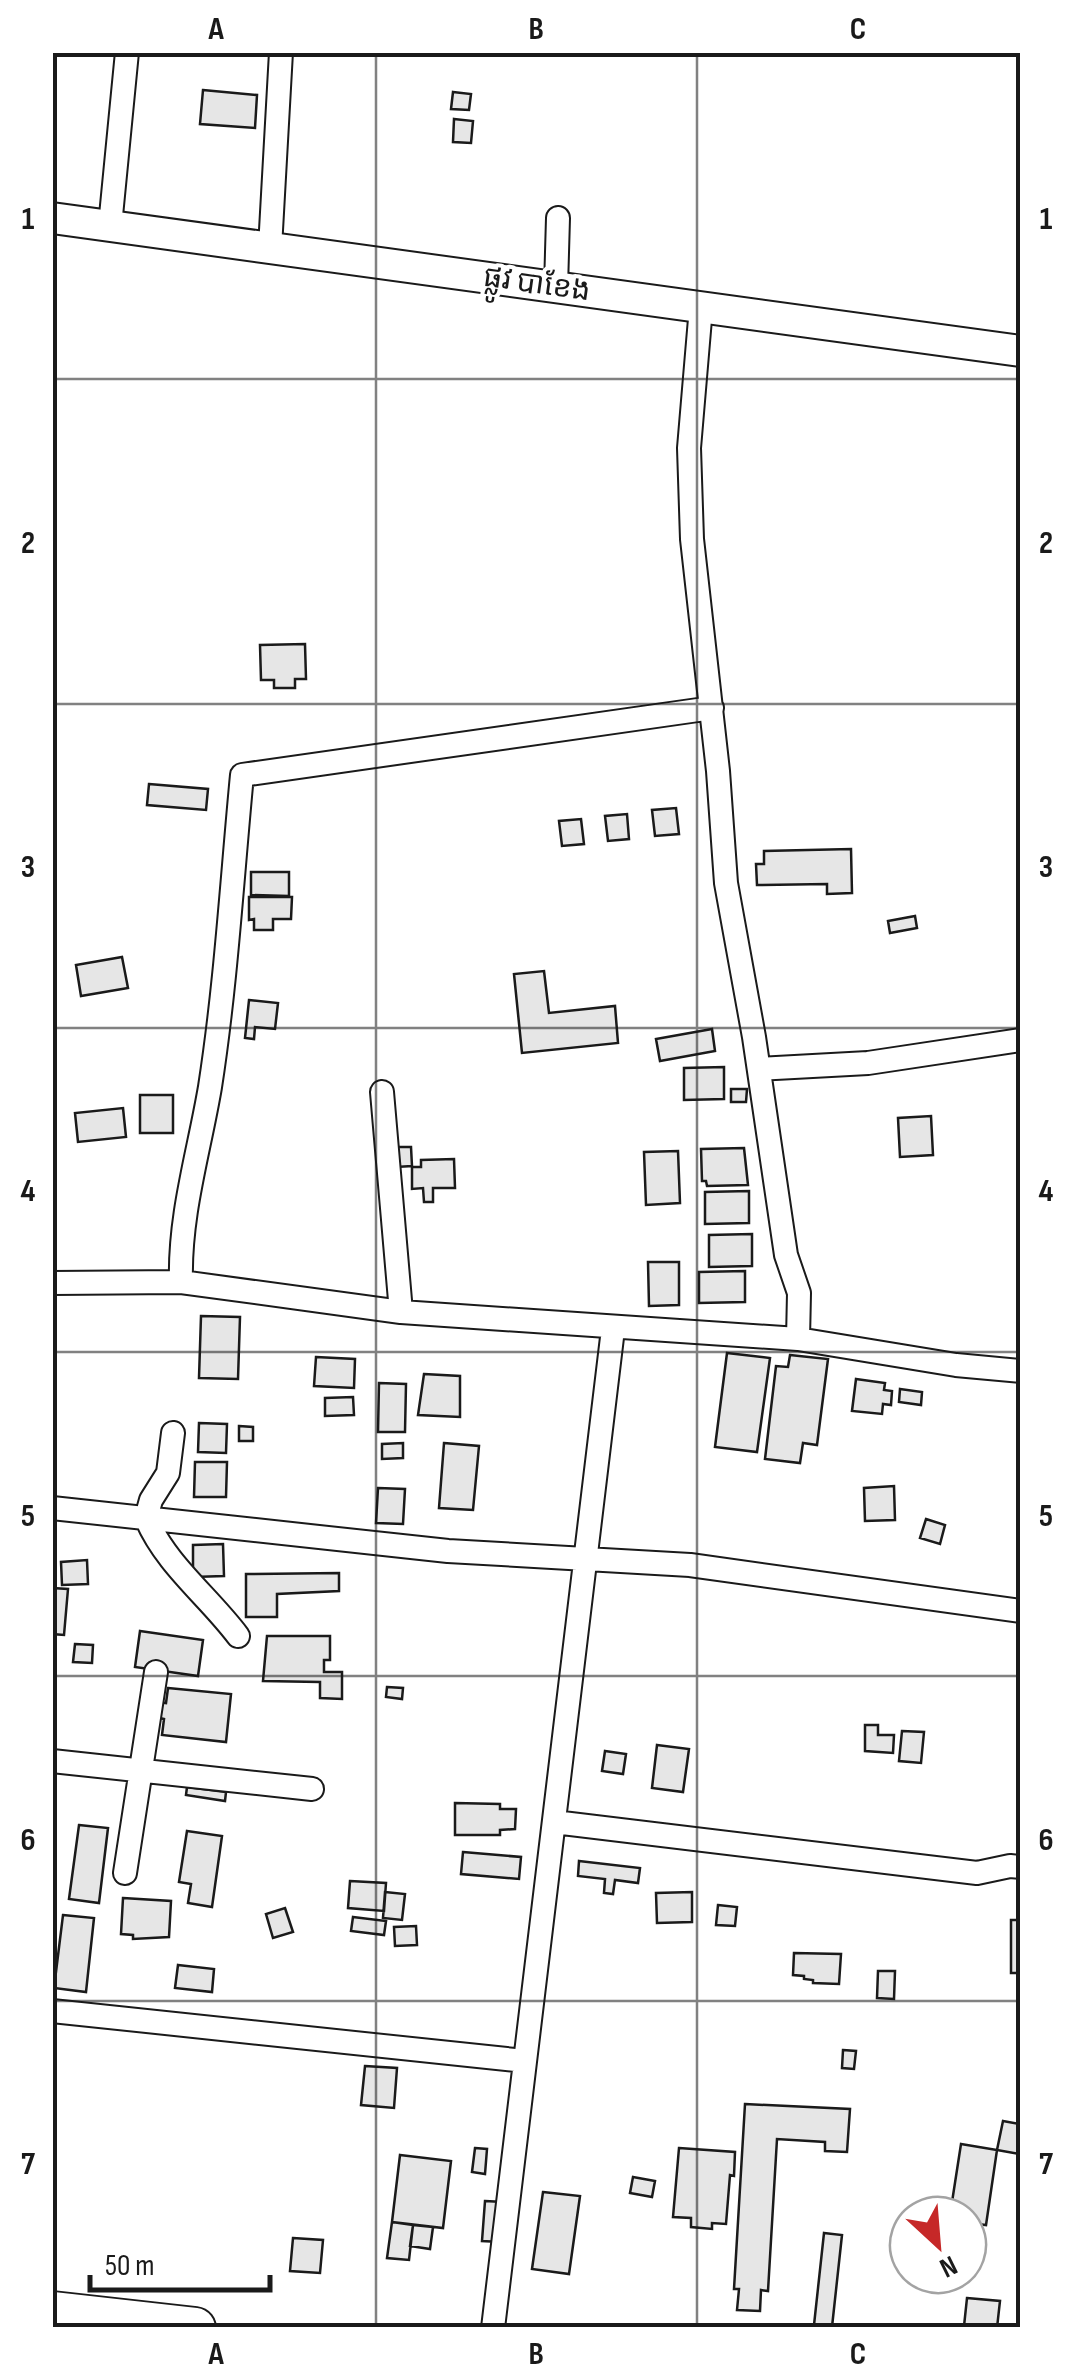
<svg xmlns="http://www.w3.org/2000/svg" width="1073" height="2380" font-family="'Sofia Sans Condensed','Noto Sans Khmer',sans-serif">
	<style>
		.building { fill: #e6e6e6; stroke: #1a1a1a; stroke-width: 2.5 }
		.lines { fill: none; stroke-linecap: round; stroke-linejoin: round }
		.street-casing { stroke: #1a1a1a; stroke-width: 26 }
		.secondary-casing { stroke: #1a1a1a; stroke-width: 34 }
		.highway-casing { stroke: #1a1a1a; stroke-width: 44 }
		.street { stroke: #fff; stroke-width: 22 }
		.secondary { stroke: #fff; stroke-width: 30 }
		.highway { stroke: #fff; stroke-width: 40 }
		.grid { fill: none; stroke: #1a1a1a; stroke-width: 2.5; stroke-opacity: 0.55 }
		.labels { text-anchor: middle; dominant-baseline: central; stroke-width: 8; stroke-linejoin: round; paint-order: stroke }
		.street-label { font-size: 30px; fill: #1a1a1a; stroke: #fff }
		.neatline { fill: none; stroke: #1a1a1a; stroke-width: 4 }
		.grid-label { font-size: 32px; text-anchor: middle; font-weight: bold; fill: #1a1a1a }
	</style>
	<rect width="100%" height="100%" fill="#fff"/>
	<path class="building" d="M203 90 257 95 255 128 200 124Z
		M453 92 471 94 469 110 451 109Z
		M454 119 473 121 471 143 453 142Z
		M305 644 306 679H295V688H274V680H261L260 645Z
		M149 784 208 789 206 810 147 805Z
		M676 808 679 834 655 836 652 810Z
		M627 814 629 839 608 841 605 816Z
		M581 819 584 844 562 846 559 821Z
		M851 849 852 893 827 894V884L757 885 756 864H764V851Z
		M251 872H289V896L251 895Z
		M249 897H292L291 919H273V930H254V919L249 920Z
		M915 916 917 928 890 933 888 921Z
		M122 957 128 988 81 996 76 965Z
		M544 971 549 1013 615 1006 618 1043 522 1053 514 974Z
		M249 1000 278 1003 275 1029 255 1027 254 1039 245 1038Z
		M712 1029 715 1051 660 1061 656 1039Z
		M724 1067V1099L684 1100V1068Z
		M731 1089H747L746 1102H731Z
		M140 1095H173V1133H140Z
		M123 1108 126 1137 78 1142 75 1113Z
		M931 1116 933 1155 900 1157 898 1118Z
		M395 1147H411L412 1166 396 1167Z
		M744 1148 748 1185 707 1186 706 1181H702L701 1149Z
		M678 1151 680 1203 646 1205 644 1152Z
		M454 1159 455 1188H433V1202H424L423 1188 412 1189V1167H421V1160Z
		M749 1191V1223L705 1224V1192Z
		M752 1234V1266L709 1267V1235Z
		M648 1262H679V1305L649 1306Z
		M745 1271V1302L699 1303V1272Z
		M201 1316 240 1317 238 1379 199 1378Z
		M727 1353 770 1358 757 1452 715 1447Z
		M790 1355 828 1359 817 1445 803 1443 800 1463 765 1459 776 1366 788 1367Z
		M316 1357 355 1359 354 1388 314 1386Z
		M424 1374 460 1376V1417L418 1415Z
		M856 1379 885 1383 884 1390 892 1391 891 1405 883 1404 882 1414 852 1411Z
		M379 1383 406 1384 405 1432H378Z
		M900 1389 922 1392 921 1405 899 1402Z
		M353 1397 354 1415 325 1416V1398Z
		M199 1423 227 1424 226 1453 198 1452Z
		M239 1426 253 1427V1441H239Z
		M403 1443V1458L382 1459V1444Z
		M444 1443 479 1446 473 1510 439 1508Z
		M195 1462H227L226 1497H194Z
		M894 1486 895 1520 865 1521 864 1488Z
		M378 1488 405 1489 403 1524 376 1523Z
		M926 1519 945 1525 940 1544 920 1538Z
		M223 1544 224 1576 193 1577V1545Z
		M87 1560 88 1584 62 1585 61 1562Z
		M339 1573V1591L277 1594V1617H246V1574Z
		M52 1588 68 1589 64 1635 52 1634Z
		M140 1631 203 1640 198 1676 135 1667Z
		M267 1636H330V1660H324V1672H342V1699L320 1698V1682L263 1681Z
		M75 1644 93 1645 92 1663 73 1662Z
		M387 1687 403 1688 402 1699 386 1697Z
		M168 1688 231 1694 226 1742 162 1735 164 1719 155 1717 157 1702 166 1703Z
		M865 1725H878V1735H894L893 1753 865 1751Z
		M902 1731 924 1732 921 1763 899 1761Z
		M657 1745 689 1749 683 1792 652 1788Z
		M605 1751 626 1754 623 1774 602 1771Z
		M187 1787 226 1792 225 1801 186 1795Z
		M455 1803 500 1804V1809H516L515 1829 500 1830V1835H455Z
		M79 1825 108 1828 99 1903 69 1899Z
		M187 1831 222 1836 212 1907 188 1903 191 1884 179 1882Z
		M463 1852 521 1857 519 1879 461 1874Z
		M579 1861 640 1868 638 1883 615 1880 613 1894 604 1893 605 1879 578 1876Z
		M350 1881 386 1883 384 1911 348 1908Z
		M385 1892 405 1894 402 1920 383 1918Z
		M692 1892V1922L657 1923 656 1893Z
		M123 1898 171 1901 169 1937 133 1939V1935L121 1934Z
		M718 1905 737 1907 735 1926 716 1925Z
		M285 1908 293 1932 273 1938 266 1914Z
		M63 1915 94 1918 86 1992 54 1988Z
		M353 1917 386 1921 384 1935 351 1931Z
		M1011 1920H1020V1973H1011Z
		M416 1926 417 1945 395 1946 394 1927Z
		M794 1953 841 1954 839 1984 813 1983V1980L804 1979V1976L793 1975Z
		M178 1965 214 1969 212 1992 175 1988Z
		M878 1971H895L894 1999 877 1998Z
		M843 2050 856 2051 854 2069 842 2068Z
		M365 2066 397 2068 394 2108 361 2105Z
		M745 2104 850 2109 847 2152 825 2151V2142L777 2139 768 2291 761 2290 760 2311 737 2310 739 2289H734Z
		M1003 2121 1020 2124V2154L997 2150Z
		M961 2144 997 2150 986 2225 968 2223V2215H950Z
		M475 2148 487 2149 485 2174 472 2172Z
		M679 2148 735 2152 734 2176 730 2175 726 2224 712 2223V2229L691 2227V2218L673 2217Z
		M400 2155 451 2161 443 2228 392 2222Z
		M633 2177 655 2181 652 2197 630 2193Z
		M543 2192 580 2196 569 2274 532 2269Z
		M485 2201 503 2202 500 2242 482 2241Z
		M392 2222 413 2225 409 2260 387 2258Z
		M413 2225 433 2227 430 2249 410 2246Z
		M824 2233 842 2235 832 2327 814 2325Z
		M293 2238 323 2240 320 2273 290 2271Z
		M967 2298 1000 2301 997 2328 964 2326Z"/>
	<g class="lines">
		<defs>
			<path id="street" d="M110 226 127 52
				M270 248 281 52
				M556 287 558 218
				M701 307 689 448 692 539 718 771 726 883 754 1037 786 1255 799 1293 798 1339
				M759 1069 868 1063 1020 1040
				M382 1092 401 1312
				M181 1282C179 1215 199 1152 210 1087 226 984 232 879 242 775L712 708
				M52 1283 181 1282 401 1312 798 1339 956 1365 1020 1371
				M173 1433 168 1473 151 1500 146 1518C166 1565 208 1596 238 1636
				M52 1508 448 1551 690 1565 1020 1611
				M52 1761 312 1789
				M554 1822 977 1873 1010 1866 1020 1867
				M125 1873 156 1672
				M52 2011 525 2061
				M493 2328 613 1329"/>
			<path id="secondary" d="M52 218 1020 351"/>
			<path id="highway" d="M52 2312 195 2328"/>
		</defs>
		<use href="#street" class="street-casing"/>
		<use href="#secondary" class="secondary-casing"/>
		<use href="#highway" class="highway-casing"/>
		<use href="#street" class="street"/>
		<use href="#secondary" class="secondary"/>
		<use href="#highway" class="highway"/>
	</g>
	<path class="grid" d="M376 52V2328M697 52V2328M52 379H1020M52 704H1020M52 1028H1020M52 1352H1020M52 1676H1020M52 2001H1020"/>
	<g class="labels">
		<g class="street-label">
			<text transform="translate(537 284) rotate(8)">ផ្លូវ បាខែង</text>
		</g>
	</g>
	<rect width="1073" height="2380" fill="none" stroke="#ffffff" stroke-width="110"/>
	<g transform="translate(938 2245) rotate(154)"><circle r="48" fill="#ffffff" stroke="#a3a3a3" stroke-width="2.5"/>
	<path d="M0-8L18 38L0 25L-18 38Z" fill="#c62828"/>
	<text y="-15" font-size="28" font-weight="bold" text-anchor="middle" fill="#1a1a1a">N</text>
	</g>
	<path d="M90 2275v15h180v-15" fill="none" stroke="#1a1a1a" stroke-width="5"/>
	<text x="105" y="2275" font-size="30" fill="#1a1a1a" stroke="#ffffff" stroke-width="8" paint-order="stroke">50 m</text>
	<rect x="55" y="55" width="963" height="2270" class="neatline"/>
	<g class="grid-label">
		<text x="216" y="39">A</text>
		<text x="536" y="39">B</text>
		<text x="858" y="39">C</text>
		<text x="28" y="229">1</text>
		<text x="1046" y="229">1</text>
		<text x="28" y="553">2</text>
		<text x="1046" y="553">2</text>
		<text x="28" y="877">3</text>
		<text x="1046" y="877">3</text>
		<text x="28" y="1201">4</text>
		<text x="1046" y="1201">4</text>
		<text x="28" y="1526">5</text>
		<text x="1046" y="1526">5</text>
		<text x="28" y="1850">6</text>
		<text x="1046" y="1850">6</text>
		<text x="28" y="2174">7</text>
		<text x="1046" y="2174">7</text>
		<text x="216" y="2364">A</text>
		<text x="536" y="2364">B</text>
		<text x="858" y="2364">C</text>
	</g>
</svg>
